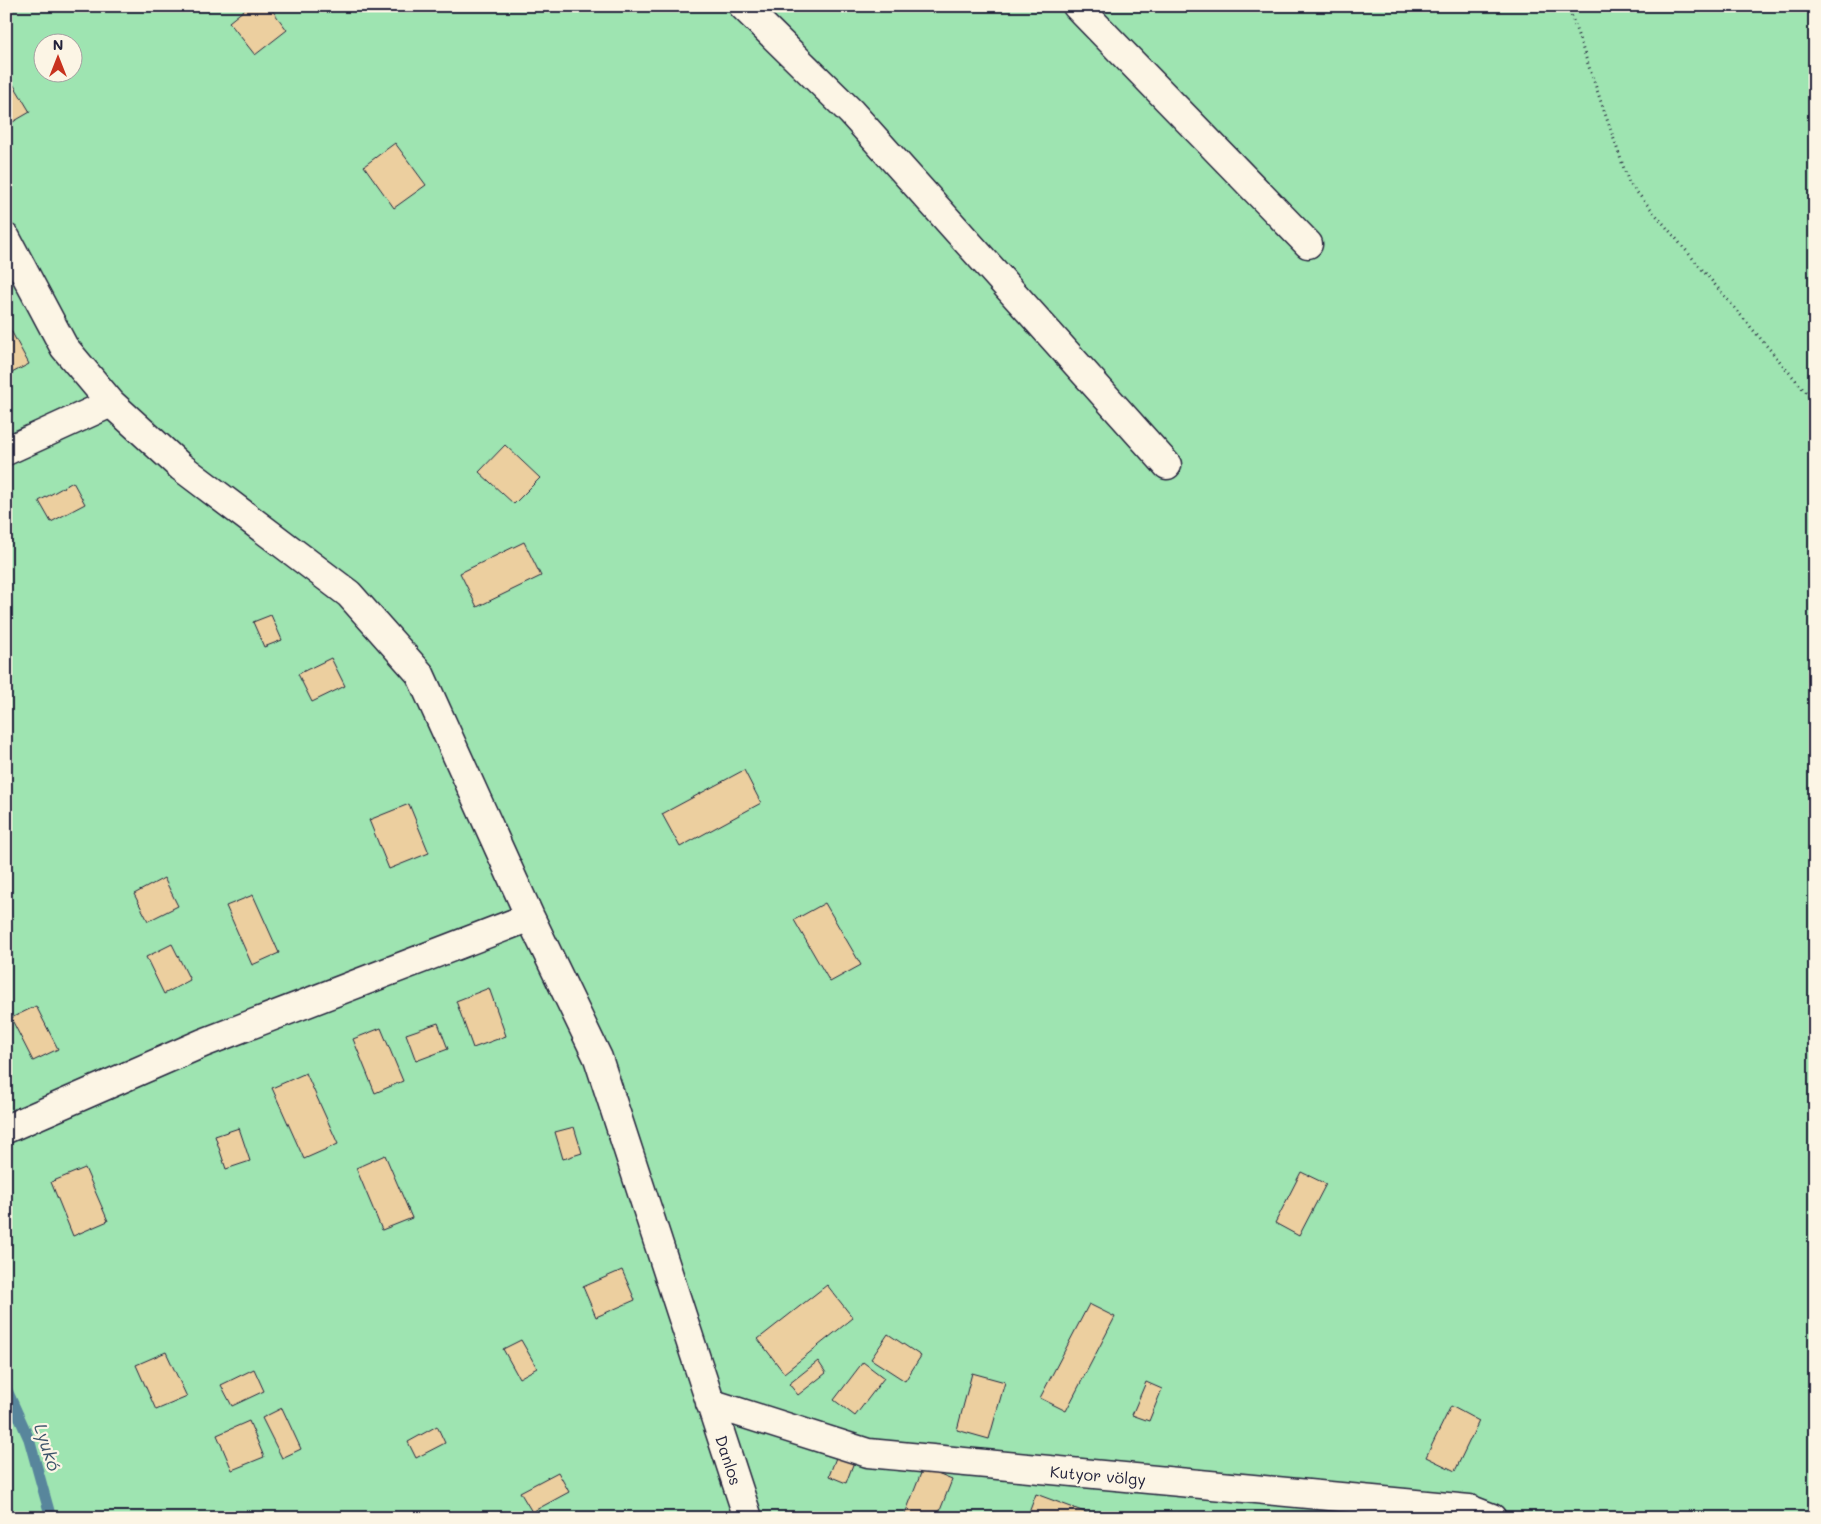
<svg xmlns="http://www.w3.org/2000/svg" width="1821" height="1524" font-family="Mali,sans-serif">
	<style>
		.green { fill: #9ee4b1; stroke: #608376; fill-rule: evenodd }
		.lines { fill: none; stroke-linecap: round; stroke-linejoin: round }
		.stream { stroke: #59869c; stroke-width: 11 }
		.building { fill: #eccf9f; stroke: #22223b }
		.minor-casing { stroke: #22223b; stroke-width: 31 }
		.path { stroke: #22223b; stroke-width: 3; stroke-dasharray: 1 4; stroke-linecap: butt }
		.minor { stroke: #fcf5e5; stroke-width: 28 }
		.labels { text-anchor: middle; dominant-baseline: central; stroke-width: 4.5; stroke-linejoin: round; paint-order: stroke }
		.street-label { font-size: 16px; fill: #22223b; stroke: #fcf5e5 }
		.water-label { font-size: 18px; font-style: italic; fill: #3d546b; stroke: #fcf5e5 }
	</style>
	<rect width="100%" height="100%" fill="#fcf5e5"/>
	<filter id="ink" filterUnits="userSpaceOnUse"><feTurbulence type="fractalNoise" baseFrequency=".02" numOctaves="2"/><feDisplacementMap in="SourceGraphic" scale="10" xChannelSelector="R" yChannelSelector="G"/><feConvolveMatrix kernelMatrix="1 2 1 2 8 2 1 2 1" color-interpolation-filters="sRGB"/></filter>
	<g filter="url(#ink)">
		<path class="green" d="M6 6H1815V1518H6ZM42 42H72V72H42Z"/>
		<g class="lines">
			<path class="stream" d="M6 1388 29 1439 51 1518"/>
		</g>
		<path class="building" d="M249 6H269L287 30 255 55 229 22Z
			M12 82 30 112 6 126V86Z
			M395 143 426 185 394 208 364 166Z
			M8 325 29 364 6 376V326Z
			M505 445 540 478 514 504 479 472Z
			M73 482 85 504 51 522 39 501Z
			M524 542 541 576 477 607 460 573Z
			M271 615 282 640 264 647 253 622Z
			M331 658 345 686 312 702 298 674Z
			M744 770 761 803 680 847 662 814Z
			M409 804 429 853 389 869 369 820Z
			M164 878 178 906 148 921 134 894Z
			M253 895 279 953 252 965 226 906Z
			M825 903 861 965 830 982 794 920Z
			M172 944 190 980 164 994 146 957Z
			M489 988 506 1036 473 1048 456 1001Z
			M36 1006 58 1049 33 1061 11 1018Z
			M438 1023 448 1049 416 1061 406 1034Z
			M381 1028 403 1081 375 1093 353 1039Z
			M306 1073 338 1144 304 1159 272 1088Z
			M574 1127 582 1153 563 1159 555 1132Z
			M239 1128 250 1161 226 1169 215 1136Z
			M385 1155 412 1218 382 1230 356 1168Z
			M85 1168 108 1221 73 1236 51 1182Z
			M1301 1172 1326 1184 1299 1236 1275 1223Z
			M622 1270 635 1300 596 1317 583 1287Z
			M827 1285 853 1318 784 1373 758 1339Z
			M1089 1304 1115 1317 1066 1411 1040 1398Z
			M888 1334 921 1356 905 1381 871 1359Z
			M521 1340 537 1368 519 1378 503 1349Z
			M166 1352 187 1397 156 1410 136 1365Z
			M818 1361 826 1373 798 1395 789 1384Z
			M863 1362 884 1378 855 1416 834 1400Z
			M254 1369 264 1391 232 1406 221 1385Z
			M972 1373 1005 1382 989 1439 957 1430Z
			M1146 1382 1162 1389 1149 1421 1132 1415Z
			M1451 1406 1479 1421 1455 1471 1426 1457Z
			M282 1408 301 1449 282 1458 262 1418Z
			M249 1421 264 1457 232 1470 217 1435Z
			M437 1426 445 1443 416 1458 408 1442Z
			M840 1447 857 1454 846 1483 829 1476Z
			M923 1468 952 1480 937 1518H913L905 1514Z
			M558 1472 569 1492 532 1512 520 1492Z
			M1036 1494 1101 1518H1027Z
			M1178 1512 1192 1518H1176Z"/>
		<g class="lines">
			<defs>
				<path id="minor" d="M743 6 851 112 1167 465
					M1077 6 1308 244
					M6 238 64 347 111 403 181 467 349 594 420 674 530 917 598 1058 748 1518
					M6 451 111 403
					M6 1129 203 1043 530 917
					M710 1403 868 1453 1469 1509 1492 1518"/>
			</defs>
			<use href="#minor" class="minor-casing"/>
			<path class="path" d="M1568 6 1629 183 1815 403"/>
			<use href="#minor" class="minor"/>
		</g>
	</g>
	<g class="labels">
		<g class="street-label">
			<text transform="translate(729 1460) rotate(72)">Danlos</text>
			<text transform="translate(1098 1475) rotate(5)">Kutyor völgy</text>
		</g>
		<g class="water-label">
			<text transform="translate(48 1447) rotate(72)">Lyukó</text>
		</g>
	</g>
	<rect width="1821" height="1524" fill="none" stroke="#fcf5e5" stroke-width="25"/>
	<rect x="12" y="12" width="1796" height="1499" fill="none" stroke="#22223b" stroke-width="2" filter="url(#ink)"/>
	<g transform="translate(58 58)"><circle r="24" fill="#fcf5e5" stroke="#a5a1a1"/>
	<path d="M0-4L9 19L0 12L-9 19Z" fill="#c8321e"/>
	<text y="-8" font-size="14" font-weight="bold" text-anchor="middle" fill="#22223b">N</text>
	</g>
</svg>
